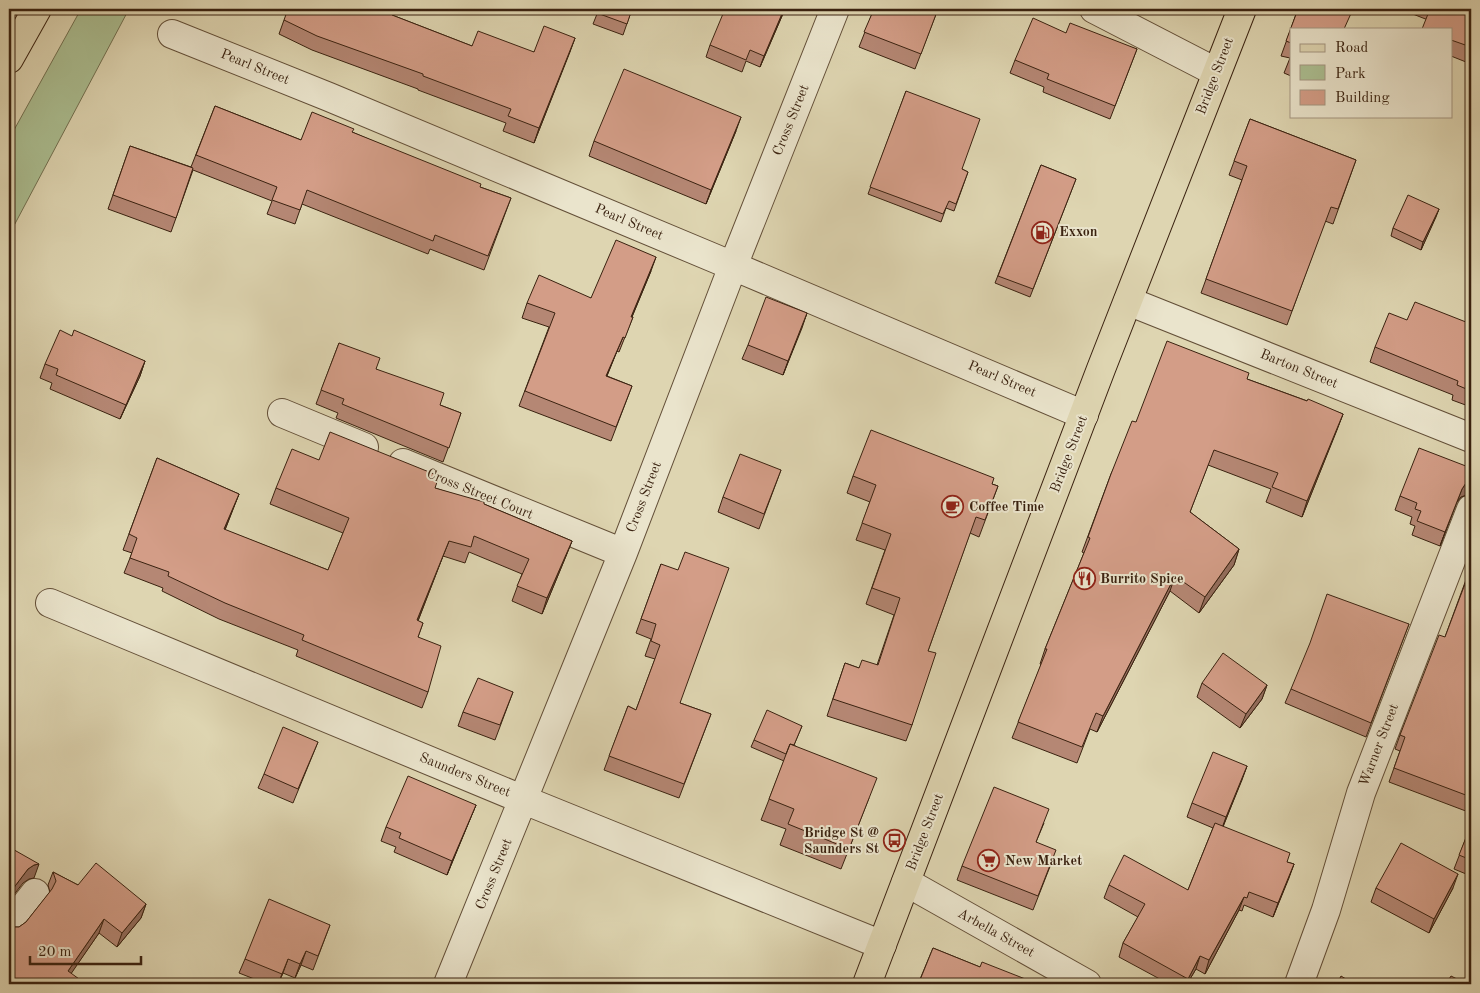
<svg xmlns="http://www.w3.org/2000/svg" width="1480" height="993" font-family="'Old Standard TT',serif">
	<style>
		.green { fill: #abbe91; stroke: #727050 }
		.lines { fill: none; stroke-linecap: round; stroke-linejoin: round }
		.minor-casing { stroke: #634f38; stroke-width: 30 }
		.primary-casing { stroke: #3a2210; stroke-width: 30 }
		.trunk-casing { stroke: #3a2210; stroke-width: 30 }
		.minor { stroke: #eae4cc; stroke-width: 28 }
		.primary { stroke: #ded5b1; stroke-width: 28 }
		.trunk { stroke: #ded5b1; stroke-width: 28 }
		.wall { fill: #b58774; stroke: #3a2210 }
		.shaded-wall { fill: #946e5e; stroke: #3a2210 }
		.building { fill: #d39d87; stroke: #3a2210 }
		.labels { text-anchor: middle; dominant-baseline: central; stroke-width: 4; stroke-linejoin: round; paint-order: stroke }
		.street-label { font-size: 14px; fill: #3a2210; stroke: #eae4cc }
		.poi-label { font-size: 14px; font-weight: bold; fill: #3a2210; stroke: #eae4cc; text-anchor: start }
	</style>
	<rect width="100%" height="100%" fill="#ded5b1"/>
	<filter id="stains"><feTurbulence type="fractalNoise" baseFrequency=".004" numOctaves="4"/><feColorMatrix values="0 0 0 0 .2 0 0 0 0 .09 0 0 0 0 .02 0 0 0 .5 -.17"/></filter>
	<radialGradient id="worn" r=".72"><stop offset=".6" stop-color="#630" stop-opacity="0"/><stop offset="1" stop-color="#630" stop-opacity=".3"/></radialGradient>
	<path class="green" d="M81 9H129L9 235V139Z"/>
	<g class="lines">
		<defs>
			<path id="minor" d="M1094 9 1216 72
				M172 34 329 97 733 266 1084 415
				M1128 301 1471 438
				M282 413 364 447
				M403 463 623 553
				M50 603 524 800 882 945
				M906 882 1087 984
				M9 926 35 893
				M448 984 623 553 733 266 835 9
				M1299 984 1326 910 1361 793 1471 509"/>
			<path id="primary" d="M9 59 37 9"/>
			<path id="trunk" d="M867 984 1101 369 1242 9"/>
		</defs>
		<use href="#minor" class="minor-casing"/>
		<use href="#primary" class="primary-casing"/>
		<use href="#trunk" class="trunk-casing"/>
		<use href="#minor" class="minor"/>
		<use href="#primary" class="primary"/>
		<use href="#trunk" class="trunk"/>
	</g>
	<path class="wall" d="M599 9H632L623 35 593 24Z
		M785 9 760 67 746 61 742 72 706 57 710 45Z
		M874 9H938L915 69 859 47Z
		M1298 9 1291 29V76L1284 73 1290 58 1281 56Z
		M1400 9H1471V64L1451 56V29Z
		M392 15 472 46 534 52 575 38 534 143 503 131 506 123 418 90V89L312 50 279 34 284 20Z
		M1066 33 1137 49 1110 119 1043 92 1044 87 1010 73 1015 60Z
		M906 91 962 169 968 172 954 211 946 208 941 222 868 194Z
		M215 106 301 140 352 132 480 187 511 198 484 270 430 249 428 254 302 204 295 224 267 214 272 201 193 170 171 232 108 209 130 146 191 167Z
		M1250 119 1356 160 1333 224 1325 221 1287 325 1201 293 1242 180 1229 175Z
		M736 131 706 204 589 156 594 141Z
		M1041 165 1076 179 1030 297 995 283Z
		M1439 209 1421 250 1391 236 1393 228Z
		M651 271 632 317H633L619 352 617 351 607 376 632 386 611 441 519 406 549 327 522 318 527 303 591 298Z
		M807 313 783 375 742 359 748 345Z
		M1407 320 1471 324V407L1452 400 1453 395 1370 362 1375 347Z
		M72 336 145 361 140 376 120 419 50 389 52 383 40 378 45 364Z
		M339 343 376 369 440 405 461 413 443 462 336 418 338 413 316 404Z
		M1247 379 1343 414 1302 517 1266 502 1271 489 1208 465 1190 512 1239 549 1234 565 1199 613 1170 591 1097 732 1090 729 1077 763 1012 738 1041 665 1040 664 1045 649 1084 553 1082 552 1111 474 1136 422Z
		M157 458 239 494 225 530 328 570 343 533 270 504 276 488 319 460 435 488 484 504 572 541 566 556 542 614 512 601 522 574 469 552 465 563 443 556 418 621 423 623 418 637 428 692 422 708 296 656 298 650 219 619 162 591 163 588 124 573 132 553 123 550Z
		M781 470 759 529 718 512 723 497Z
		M853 476 992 484 998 486 979 537 970 533 928 651 912 725 906 741 827 716 845 663 859 668 877 665 894 615 866 604 885 550 856 540 870 502 847 493Z
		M1469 494 1461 497 1456 503 1440 546 1412 535 1415 526 1410 524 1412 517 1395 510 1400 496Z
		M1471 551V559L1469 558Z
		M661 564 680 703 711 714 679 798 604 770 628 706 636 710 655 659 645 656 651 639 636 633Z
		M1471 566V813L1389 782 1400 751 1395 749 1400 735 1445 637Z
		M1409 624 1366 737 1285 703 1291 689Z
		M1202 683 1267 685 1262 699 1240 728 1197 697Z
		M513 692 495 740 458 726 463 712Z
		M802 726 794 745 869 798 841 869 780 845 786 829 761 820 784 761 751 747 754 740Z
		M318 742 293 803 258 788 264 774Z
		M1247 766 1223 827 1287 862 1294 864 1273 917 1244 905 1242 911 1239 910 1205 974 1196 969 1187 984H1169L1119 957 1123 943 1138 917 1104 898 1109 885 1188 890 1213 828 1187 817 1192 803Z
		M476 805 447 875 394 852 396 847 381 841 386 827Z
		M1044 823 1036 842 1051 864 1033 910 957 880 962 866Z
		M1471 825V876L1454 869Z
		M53 872 78 885 146 904 141 918 117 947 99 933 71 973 11 927H19L26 922 50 892 48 885Z
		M1376 888H1453L1429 933 1371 902Z
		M330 925 313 970 301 965 295 978 283 973 278 984H267L239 973 245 959Z
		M933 948 980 967 1038 984H918Z"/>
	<path class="shaded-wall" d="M784 9H785L760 67 764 56Z
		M575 38 570 52 534 143 539 128Z
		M741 117 736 131 706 204 711 190Z
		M1439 209 1436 217 1421 250 1423 242Z
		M656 257 651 271 626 331 631 317Z
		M807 313 802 328 783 375 788 361Z
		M623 337 617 351 601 390 606 376Z
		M145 361 140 376 120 419 126 405Z
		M1343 414 1337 430 1302 517 1307 501Z
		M1471 481V494H1469L1461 497 1456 503 1440 546 1462 489 1466 483Z
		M239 494 233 509 219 545 224 529Z
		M449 541 443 556 412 636 417 620Z
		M572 541 566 556 542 614 547 598Z
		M1239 549 1234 565 1199 613 1205 597Z
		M1175 576 1170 591 1097 732 1103 716Z
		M1267 685 1262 699 1240 728 1246 714Z
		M1247 766 1242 780 1221 831 1226 817Z
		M476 805 470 819 447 875 452 861Z
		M39 864 34 878 29 879 23 883 9 901V894L28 869 34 865Z
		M1294 864 1289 878 1273 917 1278 903Z
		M1458 874 1453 888 1429 933 1434 919Z
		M1244 897 1239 910 1205 974 1209 960Z
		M146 904 141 918 117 947 122 933Z
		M104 919 99 933 64 984 68 971Z
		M306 951 301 965 295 978 300 964Z
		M1200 956 1196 969 1187 984H1186L1188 979Z
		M288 959 283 973 278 984Z"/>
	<path class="building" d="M288 9H394L392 15 472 46 478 31 534 52 544 26 575 38 539 128 508 116 511 109 423 76V74L317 36 284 20Z
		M599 9H632L627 24 597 13Z
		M725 9H784L764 56 750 50 746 60 710 45Z
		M874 9H938L921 54 864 32Z
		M1298 9H1353L1344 29H1291V43L1286 41Z
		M1430 9H1471V47L1451 40V29H1422Z
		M1033 18 1066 33 1070 23 1137 49 1115 106 1047 79 1049 74 1015 60Z
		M624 69 741 117 711 190 594 141Z
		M906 91 980 119 962 169 968 172 956 204 949 201 943 214 870 187Z
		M215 106 301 140 312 112 354 129 352 132 481 184 480 187 511 198 488 256 435 235 433 241 307 190 300 210 272 200 277 187 196 155Z
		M1250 119 1356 160 1338 209 1331 207 1292 311 1206 279 1247 166 1234 161Z
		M130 146 193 168 176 218 113 195Z
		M1041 165 1076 179 1033 289 998 276Z
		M1408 195 1439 209 1423 242 1393 228Z
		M616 240 656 257 631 317H633L625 338 623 337 606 376 632 386 616 427 525 391 555 313 527 303 539 275 591 298Z
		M766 297 807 313 788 361 748 345Z
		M1415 302 1471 324V391L1457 385 1458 381 1375 347 1389 313 1407 320Z
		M60 330 72 336 74 330 145 361 126 405 56 375 58 369 45 364Z
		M1167 341 1249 373 1247 379 1307 401 1308 399 1343 414 1307 501 1272 487 1278 473 1214 450 1190 512 1239 549 1205 597 1175 576 1103 716 1096 713 1082 747 1018 722 1047 649H1045L1090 538 1088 537 1111 474 1132 421 1136 422Z
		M339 343 380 358 376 369 444 393 440 405 461 413 449 448 342 404 344 399 321 390Z
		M871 430 994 478 992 484 998 486 985 520 976 517 928 651 936 653 912 725 833 699 845 663 859 668 862 660 878 665 900 598 872 588 891 534 862 523 876 485 853 476Z
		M330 432 439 476 435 488 484 502V504L572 541 547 598 517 586 529 559 474 536 471 547 449 541 417 620 423 623 418 637 441 646 428 692 302 640 304 635 225 603 168 576 169 572 130 558 137 538 129 534 157 458 239 494 224 529 328 570 349 518 276 488 292 449 319 460Z
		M1419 448 1471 468V481L1466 483 1462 489 1445 532 1417 521 1421 511 1415 509 1417 503 1400 496Z
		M740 454 781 470 764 514 723 497Z
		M685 552 729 568 680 703 711 714 684 784 609 756 628 706 636 710 660 645 651 641 656 624 641 619 661 564 678 570Z
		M1471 568V797L1394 768 1405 737 1400 735 1439 635 1445 637Z
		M1327 594 1409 624 1371 723 1291 689 1310 643Z
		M1223 653 1267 685 1246 714 1202 683Z
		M9 657 14 660 9 676Z
		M478 678 513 692 500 725 463 712Z
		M767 710 802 726 794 745 790 744 786 754 754 740Z
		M283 727 318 742 298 789 264 774Z
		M790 744 877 778 849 849 788 824 794 809 769 799Z
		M1213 752 1247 766 1226 817 1192 803Z
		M408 776 476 805 452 861 399 838 401 833 386 827Z
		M994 787 1049 809 1036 842 1056 850 1038 896 962 866Z
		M1215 823 1290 853 1287 862 1294 864 1278 903 1249 892 1247 898 1244 897 1209 960 1200 956 1188 979 1123 943 1145 904 1109 885 1124 855 1188 890Z
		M1471 825V860L1459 855Z
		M1401 843 1458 874 1434 919 1376 888Z
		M9 847 39 864 34 865 28 869 9 894Z
		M96 863 146 904 122 933 104 919 68 971 86 984H9V926L11 927H19L26 922 52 889 56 881 53 872 78 885Z
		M269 899 330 925 318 956 306 951 300 964 288 959 282 974 245 959Z
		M933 948 980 967 982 962 1038 984H931L920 980Z
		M1341 976 1354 984H1337Z
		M1451 976 1467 984H1446Z"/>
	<defs>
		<symbol id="fuel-ring" viewBox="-11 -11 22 22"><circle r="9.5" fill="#eae4cc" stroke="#8f2418" stroke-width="1.5"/><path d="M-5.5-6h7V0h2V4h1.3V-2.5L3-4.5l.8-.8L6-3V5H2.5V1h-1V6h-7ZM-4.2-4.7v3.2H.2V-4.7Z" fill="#8f2418"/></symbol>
		<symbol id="cafe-ring" viewBox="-11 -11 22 22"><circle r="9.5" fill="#eae4cc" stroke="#8f2418" stroke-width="1.5"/><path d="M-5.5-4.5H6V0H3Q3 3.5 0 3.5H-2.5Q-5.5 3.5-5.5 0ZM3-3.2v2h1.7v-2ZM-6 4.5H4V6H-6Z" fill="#8f2418"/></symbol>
		<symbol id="restaurant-ring" viewBox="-11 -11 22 22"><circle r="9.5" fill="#eae4cc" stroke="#8f2418" stroke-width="1.5"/><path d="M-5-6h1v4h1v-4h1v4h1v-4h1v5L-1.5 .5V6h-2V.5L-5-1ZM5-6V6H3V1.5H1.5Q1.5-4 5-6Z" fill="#8f2418"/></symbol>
		<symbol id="bus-ring" viewBox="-11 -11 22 22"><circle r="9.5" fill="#eae4cc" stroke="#8f2418" stroke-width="1.5"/><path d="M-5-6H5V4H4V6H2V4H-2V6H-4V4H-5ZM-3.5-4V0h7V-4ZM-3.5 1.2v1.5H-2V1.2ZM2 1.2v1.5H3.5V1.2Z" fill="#8f2418"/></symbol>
		<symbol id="supermarket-ring" viewBox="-11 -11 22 22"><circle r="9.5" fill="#eae4cc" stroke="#8f2418" stroke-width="1.5"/><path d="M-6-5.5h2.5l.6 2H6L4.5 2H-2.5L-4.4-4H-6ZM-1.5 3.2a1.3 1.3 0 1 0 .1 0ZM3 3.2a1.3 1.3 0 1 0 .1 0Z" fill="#8f2418"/></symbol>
	</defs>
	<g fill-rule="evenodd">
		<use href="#fuel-ring" x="1030" y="220" width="25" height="25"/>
		<use href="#cafe-ring" x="940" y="494" width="25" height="25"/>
		<use href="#restaurant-ring" x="1072" y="566" width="25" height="25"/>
		<use href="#bus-ring" x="882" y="828" width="25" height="25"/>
		<use href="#supermarket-ring" x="976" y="848" width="25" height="25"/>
	</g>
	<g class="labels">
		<g class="street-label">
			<text transform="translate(255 67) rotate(22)">Pearl Street</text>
			<text transform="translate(1215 76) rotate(-69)">Bridge Street</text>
			<text transform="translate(791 120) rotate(-68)">Cross Street</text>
			<text transform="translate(629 222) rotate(23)">Pearl Street</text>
			<text transform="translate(1299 369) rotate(22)">Barton Street</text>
			<text transform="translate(1002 379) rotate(23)">Pearl Street</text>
			<text transform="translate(1069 454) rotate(-69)">Bridge Street</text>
			<text transform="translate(480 494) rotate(22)">Cross Street Court</text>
			<text transform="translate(644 497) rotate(-69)">Cross Street</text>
			<text transform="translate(1379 745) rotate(-69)">Warner Street</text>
			<text transform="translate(465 775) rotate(22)">Saunders Street</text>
			<text transform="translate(925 832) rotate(-69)">Bridge Street</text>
			<text transform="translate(494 874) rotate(-68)">Cross Street</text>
			<text transform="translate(996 933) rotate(29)">Arbella Street</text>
		</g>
		<g class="poi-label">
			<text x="1059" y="232">Exxon</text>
			<text x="969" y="507">Coffee Time</text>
			<text x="1100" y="579">Burrito Spice</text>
			<text x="879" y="833" text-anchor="end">Bridge St @<tspan x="879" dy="16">Saunders St</tspan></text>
			<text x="1005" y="861">New Market</text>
		</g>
	</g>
	<rect width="1480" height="993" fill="none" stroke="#ded5b1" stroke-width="30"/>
	<rect x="10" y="10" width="1460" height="973" fill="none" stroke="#3a2210" stroke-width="2.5"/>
	<rect x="15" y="15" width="1450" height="963" fill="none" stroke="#3a2210"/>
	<rect x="1290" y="28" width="162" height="90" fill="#eae4cc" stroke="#a49681"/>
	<rect x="1300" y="44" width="25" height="8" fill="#ded5b1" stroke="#a49681"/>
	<text x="1335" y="52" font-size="15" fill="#3a2210">Road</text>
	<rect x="1300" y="65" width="25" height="15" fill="#abbe91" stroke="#a49681"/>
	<text x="1335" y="78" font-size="15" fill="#3a2210">Park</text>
	<rect x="1300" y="90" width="25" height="15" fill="#d39d87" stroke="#a49681"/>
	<text x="1335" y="102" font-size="15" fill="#3a2210">Building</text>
	<path d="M30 956v8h111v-8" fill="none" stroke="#3a2210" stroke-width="2.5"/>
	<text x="38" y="956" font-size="15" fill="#3a2210" stroke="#eae4cc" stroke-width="4" paint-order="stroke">20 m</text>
	<rect width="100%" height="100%" filter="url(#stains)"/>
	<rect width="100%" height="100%" fill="url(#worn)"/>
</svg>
